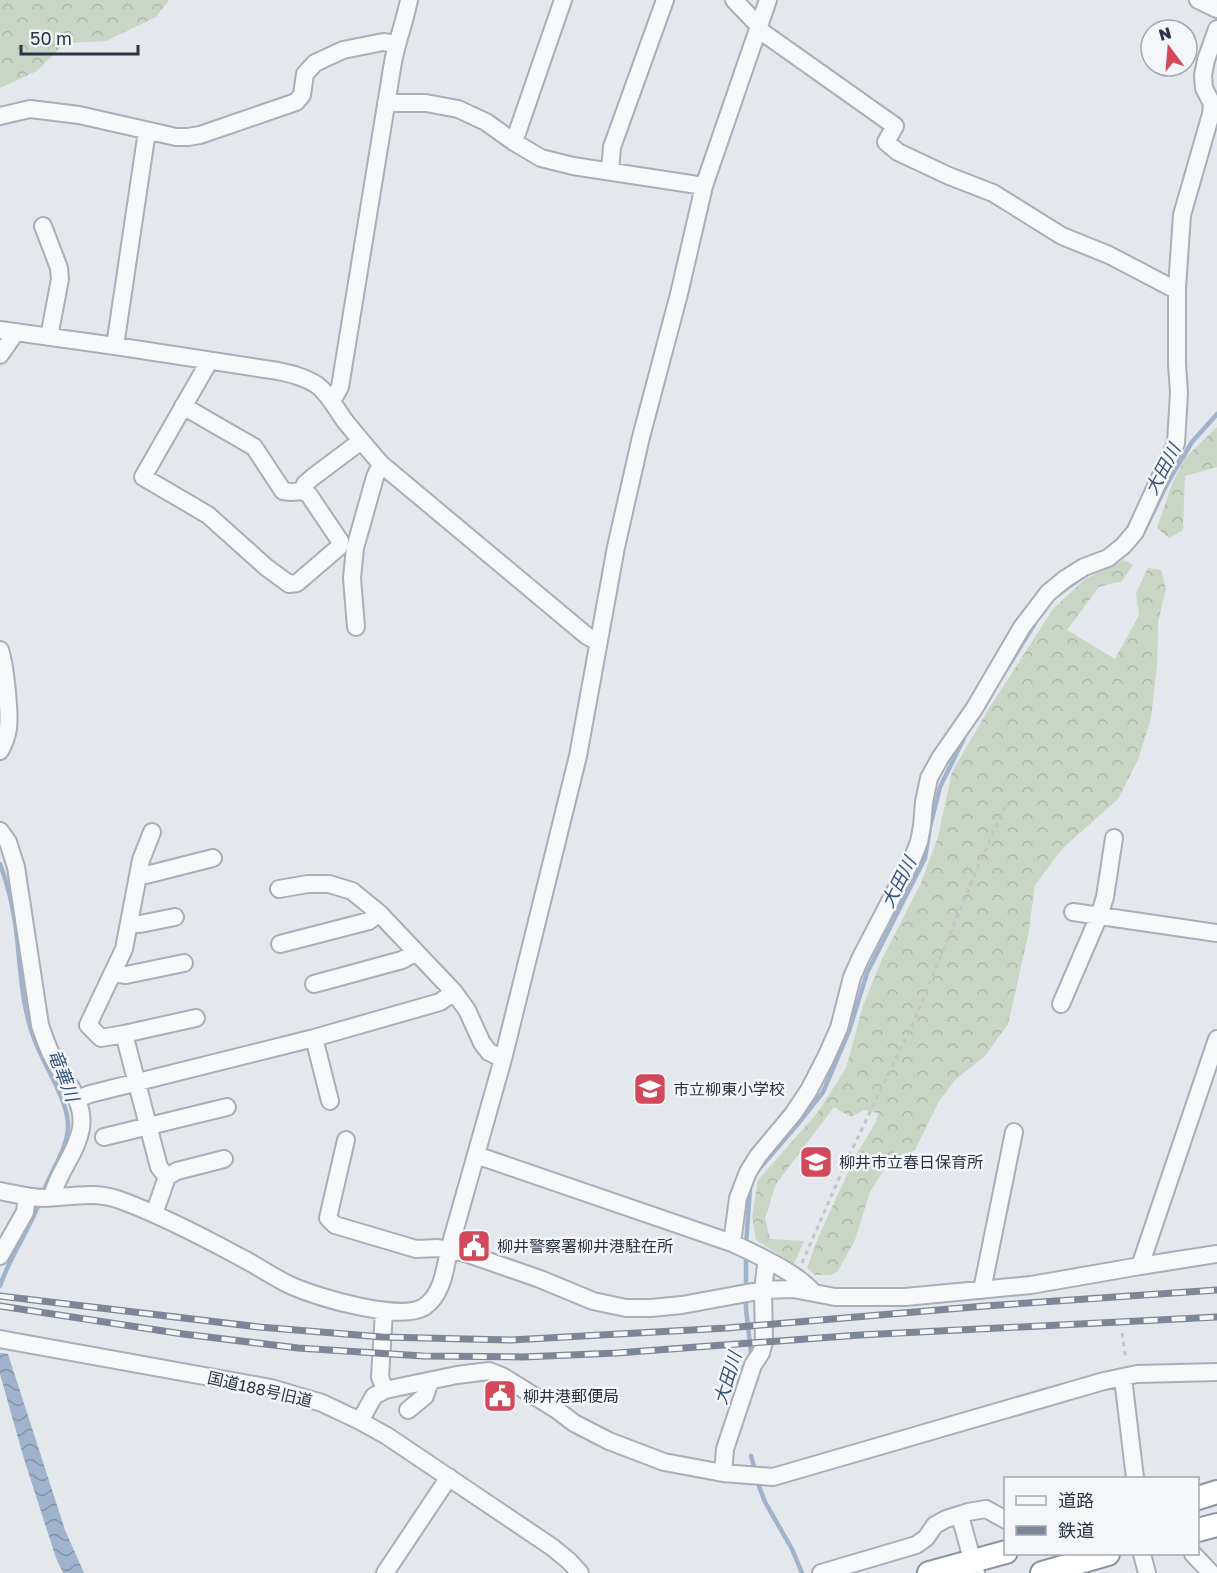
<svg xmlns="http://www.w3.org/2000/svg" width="1217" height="1573" font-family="'Golos Text','Noto Sans JP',sans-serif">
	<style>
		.forest { fill: url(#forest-crowns) }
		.water { fill: url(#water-waves) }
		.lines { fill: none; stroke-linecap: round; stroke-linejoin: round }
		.stream { stroke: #9fb4cc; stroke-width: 4.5 }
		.minor-casing { stroke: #a9aeb7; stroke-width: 20 }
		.highway-casing { stroke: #8b94a3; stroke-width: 26 }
		.path { stroke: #c2c5cb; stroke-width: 3; stroke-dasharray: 4.5 4.5; stroke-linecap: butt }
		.minor { stroke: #f7f8fa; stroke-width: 16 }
		.highway { stroke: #fff; stroke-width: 22 }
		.rail-casing { stroke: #7d8696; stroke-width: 7 }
		.rail { stroke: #f4f6f9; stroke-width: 4.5; stroke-dasharray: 14; stroke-linecap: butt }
		.labels { text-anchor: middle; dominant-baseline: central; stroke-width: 5; stroke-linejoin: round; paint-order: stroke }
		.poi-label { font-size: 16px; fill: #2b3445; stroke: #f4f6f9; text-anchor: start }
		.street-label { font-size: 16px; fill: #2b3445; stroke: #f4f6f9 }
		.water-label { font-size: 18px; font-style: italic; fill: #34527a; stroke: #f4f6f9 }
	</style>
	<defs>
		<pattern id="forest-crowns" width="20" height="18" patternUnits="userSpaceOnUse" patternTransform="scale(1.5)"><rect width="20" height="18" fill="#c9d6c5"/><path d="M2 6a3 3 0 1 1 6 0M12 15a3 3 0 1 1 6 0" fill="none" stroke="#adb8ab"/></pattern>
		<pattern id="water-waves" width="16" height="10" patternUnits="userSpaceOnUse" patternTransform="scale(1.5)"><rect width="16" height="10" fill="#9fb4cc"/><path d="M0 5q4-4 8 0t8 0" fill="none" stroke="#8293a7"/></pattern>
	</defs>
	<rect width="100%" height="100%" fill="#e4e7ec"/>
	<path class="forest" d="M0 0H169L156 17 106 41 65 43 37 71 0 88Z
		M1217 427V467L1185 476 1183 530 1169 538 1157 528 1172 484 1186 457Z
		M1124 560 1133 565 1122 581 1099 587 1067 630 1115 659 1139 615 1136 593 1148 568 1161 570 1166 589 1158 622 1157 666 1151 718 1138 760 1118 799 1062 849 1035 885 1028 936 1008 1024 985 1056 955 1080 938 1103 915 1150 888 1163 870 1192 855 1240 838 1271 831 1275H815L807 1268 818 1238 856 1155 876 1122 878 1113 864 1110 851 1117 834 1107 776 1184 765 1218 770 1239 804 1241 794 1264 756 1240 752 1217 758 1180 818 1112 846 1068 863 1006 882 959 921 883 938 837 952 772 988 710 1053 609 1085 579Z"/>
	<path class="water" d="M0 1353 8 1354 65 1530 84 1573H63L56 1558 24 1459 0 1374Z"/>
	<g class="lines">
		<path class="stream" d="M1142 532 1146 527 1168 482 1192 442 1217 414
			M1059 594 1081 578
			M1006 670 1035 623
			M0 864C7 882 12 903 15 922 21 964 20 1009 38 1048 47 1070 68 1102 68 1125 68 1149 50 1172 43 1193
			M759 1169 797 1125 823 1092 849 1031 867 973 925 858 930 827 940 787 964 738
			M746 1245 750 1188
			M746 1253V1309L751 1353 749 1358
			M0 1286C10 1256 29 1231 40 1201
			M751 1456 755 1470
			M757 1481 765 1502 792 1549 802 1573"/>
		<defs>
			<path id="minor" d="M734 0 759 26
				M1198 0 1217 9
				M758 28 765 34 895 126 886 142 898 152 949 176 993 193 1062 236 1109 255 1172 288H1177
				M386 103H426L458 109 486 122 514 142 541 158 573 166 704 186
				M0 116 30 109 79 115 176 137H188L200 135 296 102 302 95 305 74 315 63 343 50 383 42 397 44
				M514 142 563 0
				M610 171 612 147 665 0
				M43 226 59 268 60 279 49 337
				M0 330 115 346 278 371C291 374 305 377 317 385 329 394 336 409 345 421 357 436 369 450 381 464L587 636 598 642
				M115 346 147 131
				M0 355 16 332
				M208 360 206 367 143 477 208 515 266 567 289 584 297 583 339 547 340 541 309 495 303 491
				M332 401 340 387 393 62C397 41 405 21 409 0
				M183 406 254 447 283 491 291 492 303 491 305 484 313 477 361 441
				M356 627 352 578 355 548 375 477 381 464
				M0 650C5 664 10 713 8 728 7 736 4 744 0 751
				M0 831 8 842 16 867 40 1025C44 1037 48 1049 54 1060 66 1081 85 1102 81 1128 77 1153 57 1173 52 1197
				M152 832 141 860 124 949 88 1025 101 1038 124 1034 159 1167 167 1177 154 1214
				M139 875H146L213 858
				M279 889 308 884H329L352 891 379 913 454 992 467 1010 482 1043 489 1052 503 1059
				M1073 912 1217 933
				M130 924H140L175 917
				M280 944 369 921 379 913
				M113 973 126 975 184 963
				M314 984 402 960 416 952
				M1061 1004 1099 916 1105 897 1114 838
				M124 1034 196 1018
				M314 1038 330 1101
				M77 1099 90 1094 314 1038 440 1002 454 992
				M104 1137 227 1107
				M346 1140 328 1218 335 1225 416 1249 438 1248 465 1253 540 1279 593 1301 626 1308H651L682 1305 763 1290 793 1289 835 1297H905L1031 1285 1140 1266 1217 1039
				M476 1155 732 1243C756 1254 795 1272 812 1291
				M167 1177 177 1171 224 1159
				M0 1191C15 1194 30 1198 45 1198 69 1197 94 1191 117 1199 157 1213 203 1237 240 1257 258 1266 274 1278 292 1286 317 1297 400 1322 424 1307 442 1295 445 1270 449 1250L503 1059 578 756 616 547 641 437 679 294 704 186 768 0
				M732 1243 738 1198 748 1172 758 1156 793 1114 809 1090 826 1057 839 1028 852 977 861 957 913 857 919 842 922 826 924 802 929 778 940 758 974 709 1022 627 1048 593 1065 579 1084 567 1108 558 1123 546 1135 532 1176 443 1179 393 1177 364V288L1182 215 1211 114 1212 104 1204 88 1203 75 1206 60 1217 29
				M0 1256 25 1212 27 1196
				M1140 1266 1217 1254
				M982 1290 1014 1132
				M0 1339 271 1388 322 1403 360 1421 387 1436 552 1547 569 1561 580 1573
				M1123 1378 1135 1478
				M385 1390 457 1375 489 1371 502 1376 557 1410 574 1423 609 1441 664 1462 723 1473 773 1477 1104 1381 1137 1374 1217 1372
				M408 1410 425 1396 430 1381
				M360 1421 374 1396 385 1390 380 1377 384 1311
				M723 1473 725 1449 753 1365 761 1353 764 1342 763 1290 766 1265 765 1259
				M960 1516 976 1573
				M1142 1554 1147 1573
				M1193 1554 1211 1573
				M385 1573 449 1477
				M821 1573 916 1545 926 1538 935 1525 946 1519 968 1512 986 1509 1006 1520"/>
			<path id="highway" d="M1198 1498 1217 1492
				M1198 1530 1217 1525
				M929 1573 1006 1552
				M1042 1573 1108 1554"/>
		</defs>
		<use href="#minor" class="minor-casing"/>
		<use href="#highway" class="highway-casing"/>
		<path class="path" d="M802 1263 847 1160 913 1023 977 869 1005 807
			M1122 1333 1126 1360"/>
		<use href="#minor" class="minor"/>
		<use href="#highway" class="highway"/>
		<defs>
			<path id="rail" d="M0 1296 259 1327 382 1337 511 1340 727 1328 985 1306 1217 1290
				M0 1306 183 1334 298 1348 423 1356 523 1357 617 1353 860 1335 1217 1317"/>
		</defs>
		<use href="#rail" class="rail-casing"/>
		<use href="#rail" class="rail"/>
	</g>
	<defs>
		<symbol id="school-square" viewBox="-11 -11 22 22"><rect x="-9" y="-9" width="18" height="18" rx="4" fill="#d1495b" stroke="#f4f6f9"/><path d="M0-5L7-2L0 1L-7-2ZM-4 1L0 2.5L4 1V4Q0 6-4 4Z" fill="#fff"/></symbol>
		<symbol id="civic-square" viewBox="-11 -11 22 22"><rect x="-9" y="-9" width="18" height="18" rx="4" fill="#d1495b" stroke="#f4f6f9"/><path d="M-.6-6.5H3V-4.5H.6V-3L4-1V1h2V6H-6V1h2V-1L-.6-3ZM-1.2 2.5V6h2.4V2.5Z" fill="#fff"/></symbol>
	</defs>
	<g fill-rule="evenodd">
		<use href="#school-square" x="631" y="1070" width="38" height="38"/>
		<use href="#school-square" x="797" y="1143" width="38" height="38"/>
		<use href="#civic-square" x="455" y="1227" width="38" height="38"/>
		<use href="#civic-square" x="481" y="1377" width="38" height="38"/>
	</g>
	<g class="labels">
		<g class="poi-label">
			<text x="673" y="1089">市立柳東小学校</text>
			<text x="839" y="1162">柳井市立春日保育所</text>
			<text x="497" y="1246">柳井警察署柳井港駐在所</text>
			<text x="523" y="1396">柳井港郵便局</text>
		</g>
		<g class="street-label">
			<text transform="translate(260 1389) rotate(13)">国道188号旧道</text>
		</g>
		<g class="water-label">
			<text transform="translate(1162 469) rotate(-62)">大田川</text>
			<text transform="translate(898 882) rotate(-63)">大田川</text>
			<text transform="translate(64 1075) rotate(69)">竜華川</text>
			<text transform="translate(727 1378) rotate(-73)">大田川</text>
		</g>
	</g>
	<rect x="1004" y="1477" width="195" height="78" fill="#f4f6f9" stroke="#a4a8b1" stroke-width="1.5"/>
	<rect x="1016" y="1496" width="30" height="9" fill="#f7f8fa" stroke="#a4a8b1" stroke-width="1.5"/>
	<text x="1058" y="1507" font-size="18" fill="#2b3445">道路</text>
	<rect x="1016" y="1526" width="30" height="9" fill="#7d8696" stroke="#a4a8b1" stroke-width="1.5"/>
	<text x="1058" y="1537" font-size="18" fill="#2b3445">鉄道</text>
	<g transform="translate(1169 48) rotate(344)"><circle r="28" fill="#f4f6f9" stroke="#a4a8b1" stroke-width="1.5"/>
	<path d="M0-4.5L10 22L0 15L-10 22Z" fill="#d1495b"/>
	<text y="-9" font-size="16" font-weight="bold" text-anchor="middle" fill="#2b3445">N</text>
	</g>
	<path d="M21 45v9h117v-9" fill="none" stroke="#2b3445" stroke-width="3"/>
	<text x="30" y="45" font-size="18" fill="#2b3445" stroke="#f4f6f9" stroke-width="4.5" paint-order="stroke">50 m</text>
</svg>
